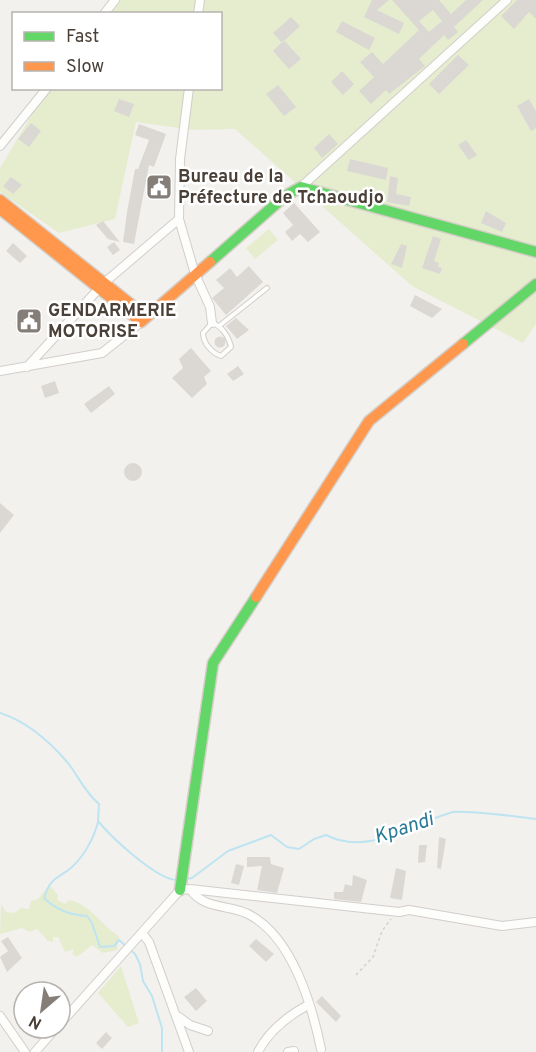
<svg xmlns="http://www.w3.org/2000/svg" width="536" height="1052" font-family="Overpass,sans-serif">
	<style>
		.green { fill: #e5edce }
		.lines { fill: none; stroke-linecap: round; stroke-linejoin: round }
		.stream { stroke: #bee4f1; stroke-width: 2 }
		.building { fill: #dbd8d4; fill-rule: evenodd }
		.lane-casing { stroke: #d1cecb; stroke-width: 6 }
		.street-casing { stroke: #d1cecb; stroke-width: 10 }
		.fast-casing { stroke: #d4cec6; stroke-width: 13 }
		.slow-casing { stroke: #d4cec6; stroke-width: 13 }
		.path { stroke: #d3d0cc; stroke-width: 1.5; stroke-dasharray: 3 3; stroke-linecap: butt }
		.lane { stroke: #fdfdfc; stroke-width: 4 }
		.street { stroke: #fdfdfc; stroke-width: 8 }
		.fast { stroke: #63d668; stroke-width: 10 }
		.slow { stroke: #ff974d; stroke-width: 10 }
		.labels { text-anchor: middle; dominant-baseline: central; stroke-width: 5; stroke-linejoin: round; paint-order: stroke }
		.poi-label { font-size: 18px; font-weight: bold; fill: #4a4038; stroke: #fff; text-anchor: start }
		.water-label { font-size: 20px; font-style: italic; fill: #287a97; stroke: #fff }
	</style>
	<rect width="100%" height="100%" fill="#f3f1ee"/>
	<path class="green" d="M109 0H536V324L523 343 412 286 235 129 193 130 136 122 115 219 59 233 0 192V168L47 89 220 88V14L99 13Z
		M269 229 278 240 255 259 246 248Z
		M49 885 58 895 57 900 65 904 69 900C91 904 100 925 119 936L117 950 103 953 92 945 77 957 72 954 74 949 65 952 58 937H53V942L48 941 37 929 29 932 22 928 0 934 1 904 6 912 14 913 21 908 29 909 31 901 38 899Z
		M121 966 139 1023 128 1027 98 993Z"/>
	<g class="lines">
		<path class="stream" d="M0 713C26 721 50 742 68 763 80 778 82 789 99 804L98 821C111 837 157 880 177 880
			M98 822C94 838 84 856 72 867 57 880 51 876 44 898 56 910 71 915 87 916L92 923 100 947 114 946 119 940 135 954 140 964 143 981 152 996 162 1028V1052
			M186 879 192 878 228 851 271 835 287 847 299 849 314 839 326 835C368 857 412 823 453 812 464 810 521 817 536 819"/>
	</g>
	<path class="building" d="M372 0H389L377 10 404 23 399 34 364 17Z
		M392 0H439L451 14 466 0H483L454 27 458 32 448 40 444 35 419 59 425 66 389 94 386 90 371 104 359 91 374 77 360 62 372 52 383 64 419 30ZM433 10 442 21 429 32 419 21Z
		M517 0H536V19L529 12 514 29 501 16Z
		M291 17 300 26 282 43 273 33Z
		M342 21 375 38 369 50 336 32Z
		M284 40 301 59 289 69 273 51Z
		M458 55 469 65 439 94 429 84Z
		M342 71 354 84 343 95 331 82Z
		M278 85 296 107 284 116 266 94Z
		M119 99 134 104 129 117 114 111Z
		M529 99 536 111V128L531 131 517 106Z
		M31 123 41 131 29 147 18 139Z
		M139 124 166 134 154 167 149 165 134 244 123 242 127 212 135 169H138L149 140 135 135Z
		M329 134 338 144 322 158 314 148Z
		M466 140 477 155 469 160 458 145Z
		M350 159 388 168 386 180 347 171Z
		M390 176 398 178 396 194 411 197 409 206 387 202Z
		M11 177 22 185 13 194 3 186Z
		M294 203 320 232 308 242 300 234 292 241 285 232 293 225 283 213Z
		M486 211 506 223 502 232 481 223Z
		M103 221 120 242 108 239 96 225Z
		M433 236 441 239 434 261 439 263 438 267 442 268 440 274 422 268Z
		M114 242 120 250 113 255 107 247Z
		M13 243 27 256 20 263 6 251Z
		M401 244 407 246 402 268 391 264Z
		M249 266 263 282 226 315 212 298 224 288 216 280 230 268 237 277Z
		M415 295 442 309 432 318 410 306Z
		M30 311 38 320 23 332 15 323Z
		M236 318 249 330 237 339 226 326Z
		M214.5 342a5.5 5.5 0 1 1 11 0a5.5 5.5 0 1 1-11 0Z
		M191 348 211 371 204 377 207 384 192 398 172 378 183 368 179 359Z
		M238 366 244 374 233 381 227 374Z
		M55 381 59 393 45 398 41 386Z
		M109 386 115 394 91 413 84 404Z
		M124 472a9 9 0 1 1 18 0a9 9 0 1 1-18 0Z
		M0 503 14 515 0 533Z
		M439 837 446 839 441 869 437 868Z
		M419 845H427L425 862 418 863Z
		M247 857H270L271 864 284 868 277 893 257 890 262 866 247 867Z
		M236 864 244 866 239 885 231 883Z
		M396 868 406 871 402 900 390 898Z
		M353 875 367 880 361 902 334 899V892H343L345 884 352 886Z
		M8 937 22 958 7 972 0 957 8 951 1 941Z
		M256 939 274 954 266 962 249 946Z
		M196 988 207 1001 196 1011 184 997Z
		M322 996 341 1016 336 1022 316 1002Z
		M106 1032 112 1038 102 1049 96 1043Z"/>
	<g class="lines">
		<defs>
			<path id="lane" d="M212 323C222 326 229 337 231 347L221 356C212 353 203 343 203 333Z
				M219 326 267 288"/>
			<path id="street" d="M104 14 115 0
				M198 14 200 0
				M0 146 47 88
				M301 187 507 0
				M179 219 195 274 210 307 212 323
				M27 367 104 283 179 219 180 159 189 88
				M0 371 102 353 141 322
				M190 889C204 910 228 904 248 914 292 936 312 1005 321 1049
				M142 933 149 942 189 1052
				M0 1016 25 1052
				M179 1017 190 1025 208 1031
				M60 1024 180 890 190 889 399 912 409 910 502 926 536 922
				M35 1052 56 1028
				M258 1052C268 1032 288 1016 308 1005
				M288 1052 294 1051"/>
			<path id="fast" d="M210 262 285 196 301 187 536 252
				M463 344 536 284
				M180 890 213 663 256 597"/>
			<path id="slow" d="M0 200 147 317
				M0 209 141 322 210 262
				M256 597 369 421 463 344"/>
		</defs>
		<use href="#lane" class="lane-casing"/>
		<use href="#street" class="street-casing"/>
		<use href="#fast" class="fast-casing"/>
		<use href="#slow" class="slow-casing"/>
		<path class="path" d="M356 975 373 957 382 931 391 919"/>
		<use href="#lane" class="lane"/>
		<use href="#street" class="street"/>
		<use href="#fast" class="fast"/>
		<use href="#slow" class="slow"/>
	</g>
	<defs>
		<symbol id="civic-square" viewBox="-11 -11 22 22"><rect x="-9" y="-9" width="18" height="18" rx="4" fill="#857e78" stroke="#fff"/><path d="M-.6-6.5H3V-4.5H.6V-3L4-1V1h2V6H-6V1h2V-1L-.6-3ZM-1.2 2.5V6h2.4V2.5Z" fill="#fff"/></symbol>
	</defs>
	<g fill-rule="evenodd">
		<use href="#civic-square" x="144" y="172" width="30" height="30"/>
		<use href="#civic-square" x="14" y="306" width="30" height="30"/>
	</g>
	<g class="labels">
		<g class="poi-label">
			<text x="178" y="177">Bureau de la<tspan x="178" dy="21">Préfecture de Tchaoudjo</tspan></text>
			<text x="48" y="311">GENDARMERIE<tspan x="48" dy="21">MOTORISE</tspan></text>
		</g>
		<g class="water-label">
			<text transform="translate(404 829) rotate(-18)">Kpandi</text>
		</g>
	</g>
	<rect x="12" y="12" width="210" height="78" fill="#ffffff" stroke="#b7b3af" stroke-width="1.5"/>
	<rect x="24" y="32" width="30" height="9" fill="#63d668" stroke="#b7b3af" stroke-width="1.5"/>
	<text x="66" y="42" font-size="18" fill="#4a4038">Fast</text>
	<rect x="24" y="62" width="30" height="9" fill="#ff974d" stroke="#b7b3af" stroke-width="1.5"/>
	<text x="66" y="72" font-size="18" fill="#4a4038">Slow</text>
	<g transform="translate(42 1010) rotate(209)"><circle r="28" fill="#ffffff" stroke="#b7b3af" stroke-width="1.5"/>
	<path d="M0-4.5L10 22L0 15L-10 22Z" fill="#857e78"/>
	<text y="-9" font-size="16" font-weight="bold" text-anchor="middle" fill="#4a4038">N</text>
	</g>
</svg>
